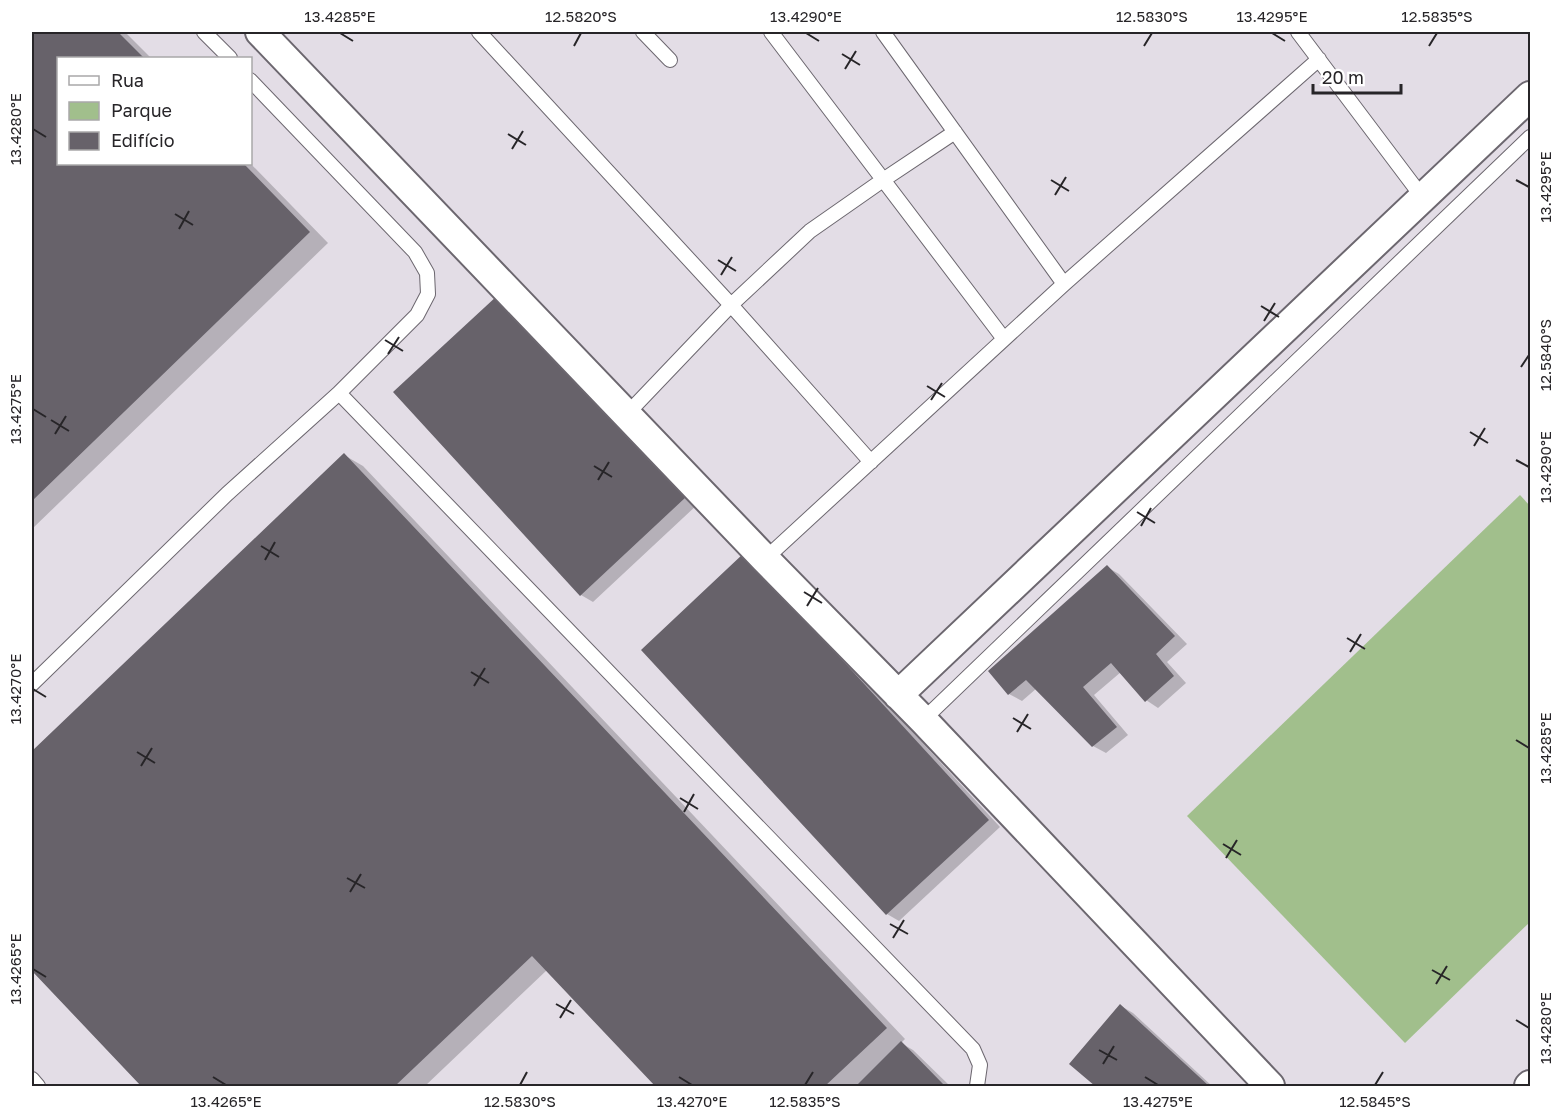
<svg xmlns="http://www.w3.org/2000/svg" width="1562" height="1118" font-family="'Golos Text',sans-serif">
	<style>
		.green { fill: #a1bf8c }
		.shadow { fill: #0003 }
		.building { fill: #67626a }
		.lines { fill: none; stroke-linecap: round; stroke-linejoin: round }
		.lane-casing { stroke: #6c676f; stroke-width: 16 }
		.street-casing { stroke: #6c676f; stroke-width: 32 }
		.lane { stroke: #fff; stroke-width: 14 }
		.street { stroke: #fff; stroke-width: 28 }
		.ticks { fill: none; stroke: #272528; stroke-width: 2 }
		.neatline { fill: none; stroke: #272528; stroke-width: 2 }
		.ticks-label { font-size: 15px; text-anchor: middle; fill: #272528 }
	</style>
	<rect width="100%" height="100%" fill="#e3dde6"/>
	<path class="green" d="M1520 495 1530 506V922L1405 1043 1187 816Z"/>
	<path class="shadow" d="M32 32H125L151 58H58V164L250 163 328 243 32 529Z
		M499 297 698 504 593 602 581 595Z
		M344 455 363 466 905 1039 901 1043 913 1050 950 1086H657L547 970 425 1086H143L32 969V753Z
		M756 562 1000 827 899 921 887 914Z
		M1107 567 1119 574 1187 644 1167 662 1186 683 1158 708 1146 700 1121 672 1094 695 1128 735 1106 753 1093 746 1037 688 1022 701 1009 694 990 671Z
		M1121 1006 1133 1013 1212 1086H1097L1071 1063Z"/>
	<path class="building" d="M32 32H118L144 58H58V164H244L310 232 32 501Z
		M498 295 686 497 580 596 393 392Z
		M344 453 887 1028 825 1086H655L532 956 395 1086H141L32 971V751Z
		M744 553 989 820 886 915 641 650Z
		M1107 565 1175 636 1156 654 1174 676 1145 702 1111 663 1083 687 1117 727 1092 747 1026 680 1008 695 988 671Z
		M1120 1004 1209 1086H1095L1069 1064Z
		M901 1041 943 1084 940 1086H856Z"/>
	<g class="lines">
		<defs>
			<path id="lane" d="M204 32 230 58
				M479 32 731 305 871 462
				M643 32 670 60
				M771 32 1004 339
				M883 32 1064 284
				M1298 32 1423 198
				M250 80 415 252 427 273 428 294 417 315 339 393
				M627 414 731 305 810 231 883 180 955 132
				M765 559 1064 284 1319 59
				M32 684 227 494 339 393 973 1049 980 1065 977 1086
				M923 720 1530 137
				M32 1079 38 1086"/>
			<path id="street" d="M260 32 765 559 923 720 1270 1086
				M898 695 1530 96
				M1529 1086 1530 1085"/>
		</defs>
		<use href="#lane" class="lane-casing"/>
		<use href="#street" class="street-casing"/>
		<use href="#lane" class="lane"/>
		<use href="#street" class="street"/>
	</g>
	<path class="ticks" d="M340 33 353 41M806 33 819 41M1272 33 1285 41M574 46 581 33M1144 46 1152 33M1429 46 1437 33M842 54 860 65M845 69 856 51M33 129 46 137M508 134 526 145M512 149 523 131M1051 180 1069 191M1516 180 1529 187M1055 195 1066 177M175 214 193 225M179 229 189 211M718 260 736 271M721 275 732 257M1261 306 1279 317M1264 321 1275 303M385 340 403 351M388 354 399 337M1521 367 1529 355M927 386 945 397M931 400 942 383M33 409 46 417M51 420 69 431M1470 432 1488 443M55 434 66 416M1474 446 1485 428M1516 460 1529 467M594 466 612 477M598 480 609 462M1137 512 1155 523M1141 526 1151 508M261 546 279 557M265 560 275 542M804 592 822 603M807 606 818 588M1347 638 1365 649M1350 652 1361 634M471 672 489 683M474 686 485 668M33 689 46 697M1013 718 1031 729M1017 732 1028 714M1516 740 1529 748M137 752 155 763M141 766 152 748M680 798 698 809M684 812 694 794M1223 844 1241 855M1226 858 1237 840M347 878 365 888M350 892 361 874M890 924 908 934M893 938 904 920M33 969 46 977M1432 970 1450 980M1436 984 1447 966M556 1004 574 1014M560 1018 571 1000M1516 1020 1529 1028M1099 1050 1117 1060M1103 1064 1114 1046M213 1077 226 1085M679 1077 692 1085M1145 1077 1158 1085M520 1085 527 1072M805 1085 813 1072M1375 1085 1383 1072"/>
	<rect width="1562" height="1118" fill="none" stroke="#ffffff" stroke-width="66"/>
	<rect x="57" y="57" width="195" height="108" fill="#ffffff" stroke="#a9a8a9" stroke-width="1.5"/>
	<rect x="69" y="76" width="30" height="9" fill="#ffffff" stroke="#a9a8a9" stroke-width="1.5"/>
	<text x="111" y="87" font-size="18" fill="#272528">Rua</text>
	<rect x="69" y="102" width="30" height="18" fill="#a1bf8c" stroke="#a9a8a9" stroke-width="1.5"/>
	<text x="111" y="117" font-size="18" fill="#272528">Parque</text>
	<rect x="69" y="132" width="30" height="18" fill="#67626a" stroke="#a9a8a9" stroke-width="1.5"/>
	<text x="111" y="147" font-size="18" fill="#272528">Edifício</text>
	<path d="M1313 84v9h88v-9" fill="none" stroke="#272528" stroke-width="3"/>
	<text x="1322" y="84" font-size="18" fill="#272528" stroke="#ffffff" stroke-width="4.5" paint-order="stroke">20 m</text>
	<rect x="33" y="33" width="1496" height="1052" class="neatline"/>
	<g class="ticks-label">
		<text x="340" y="22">13.4285°E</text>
		<text x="581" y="22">12.5820°S</text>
		<text x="806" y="22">13.4290°E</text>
		<text x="1152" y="22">12.5830°S</text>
		<text x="1272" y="22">13.4295°E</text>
		<text x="1437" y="22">12.5835°S</text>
		<text transform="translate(16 129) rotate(-90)" y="5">13.4280°E</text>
		<text transform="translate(1546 187) rotate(-90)" y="5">13.4295°E</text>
		<text transform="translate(1546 355) rotate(-90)" y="5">12.5840°S</text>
		<text transform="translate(16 409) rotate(-90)" y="5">13.4275°E</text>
		<text transform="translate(1546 467) rotate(-90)" y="5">13.4290°E</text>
		<text transform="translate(16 689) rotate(-90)" y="5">13.4270°E</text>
		<text transform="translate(1546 748) rotate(-90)" y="5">13.4285°E</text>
		<text transform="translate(16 969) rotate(-90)" y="5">13.4265°E</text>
		<text transform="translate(1546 1028) rotate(-90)" y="5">13.4280°E</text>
		<text x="226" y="1107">13.4265°E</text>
		<text x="520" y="1107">12.5830°S</text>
		<text x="692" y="1107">13.4270°E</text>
		<text x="805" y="1107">12.5835°S</text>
		<text x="1158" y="1107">13.4275°E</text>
		<text x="1375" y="1107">12.5845°S</text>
	</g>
</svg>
